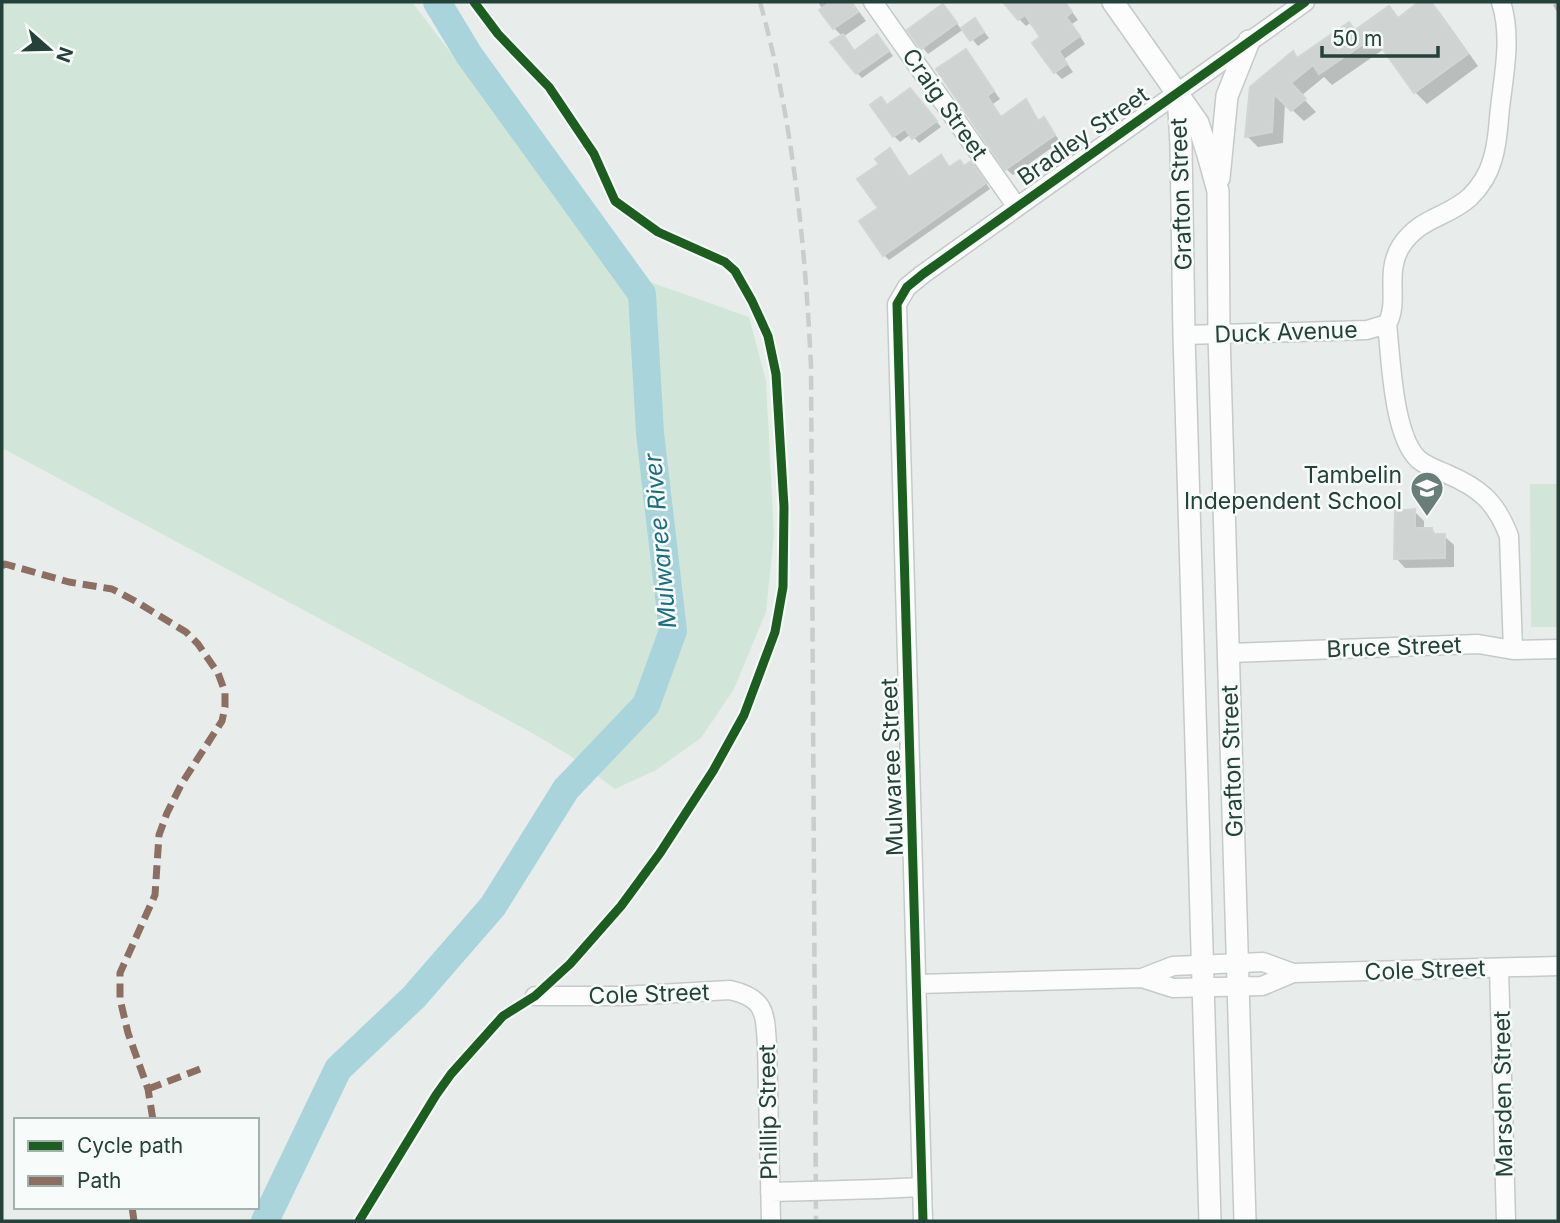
<svg xmlns="http://www.w3.org/2000/svg" width="1560" height="1223" font-family="Inter,sans-serif">
	<style>
		.green { fill: #d1e6d8 }
		.shadow { fill: #0003 }
		.lines { fill: none; stroke-linecap: round; stroke-linejoin: round }
		.river { stroke: #a9d4db; stroke-width: 28 }
		.building { fill: #cfd4d2; stroke: #d1d6d4; stroke-width: 2 }
		.minor-casing { stroke: #c5cac8; stroke-width: 21 }
		.tertiary-casing { stroke: #c5cac8; stroke-width: 24 }
		.minor { stroke: #fcfcfc; stroke-width: 18 }
		.tertiary { stroke: #fcfcfc; stroke-width: 21 }
		.rail { stroke: #c9cdcc; stroke-width: 4.5; stroke-dasharray: 14 7; stroke-linecap: butt }
		.minor-bridge-casing { stroke: #c5cac8; stroke-width: 21; stroke-linecap: butt }
		.minor-bridge { stroke: #fcfcfc; stroke-width: 18 }
		.quiet { stroke: #8d6e63; stroke-width: 7; stroke-dasharray: 14 7; stroke-linecap: butt }
		.cycleway-casing { stroke: #f7fbf9; stroke-width: 13 }
		.cycleway { stroke: #1b5e20; stroke-width: 9 }
		.labels { text-anchor: middle; dominant-baseline: central; stroke-width: 5; stroke-linejoin: round; paint-order: stroke }
		.street-label { font-size: 23px; fill: #24423a; stroke: #f7fbf9 }
		.poi-label { font-size: 23px; fill: #24423a; stroke: #f7fbf9; text-anchor: end }
		.water-label { font-size: 24px; font-style: italic; fill: #1c6f80; stroke: #f7fbf9 }
	</style>
	<rect width="100%" height="100%" fill="#e8edeb"/>
	<path class="green" d="M2 2H412L616 270 749 317 766 381 774 535 766 612 734 689 701 738 656 770 615 789 569 755 534 734 2 448Z
		M1530 484H1558V627H1531Z"/>
	<path class="shadow" d="M818 2H852L866 21 843 37 855 52 882 41 893 56 862 78 857 73 842 36 834 28Z
		M1012 2H1065L1078 20 1072 24 1085 44 1064 59 1073 72 1062 79 1055 72 1034 43 1042 38 1032 22 1026 26 1019 19 1008 5Z
		M1422 2H1430L1438 10 1478 66 1427 104 1415 92 1384 49 1332 85 1324 77 1301 96 1316 112 1304 121 1285 103 1283 143 1258 147 1247 136 1293 54 1298 59 1349 24 1357 31 1389 8 1399 18Z
		M1558 2V14L1553 5Z
		M943 6 962 30 975 20 989 38 978 46 964 29 928 54 910 31Z
		M965 51 1000 99 993 104 1002 118 1026 102 1040 122 1044 119 1050 126 1060 142 1013 175 1006 169Z
		M916 96 941 127 919 143 911 134 900 142 894 136 888 106Z
		M895 156 910 178 950 169 976 168 990 189 889 260 884 255 880 208Z
		M1414 511 1424 521V530H1432L1438 536H1444L1454 545V567L1405 568 1396 558Z"/>
	<g class="lines">
		<path class="river" d="M265 1221 338 1069 414 997 493 906 566 789 646 705 673 631 650 433 642 294 469 55 437 2"/>
	</g>
	<path class="building" d="M831 2H851L858 12 833 29 819 10Z
		M1003 2H1065L1072 12 1066 17 1080 36 1059 51 1067 64 1054 73 1032 43 1040 37 1025 15 1018 20Z
		M1419 2H1431L1468 54 1414 93 1374 37 1319 74 1313 65 1291 83 1306 99 1291 111 1274 94 1272 132 1245 137 1250 87 1293 51 1297 58 1349 22 1355 30 1389 6 1398 18Z
		M943 4 957 23 921 49 907 30Z
		M975 18 984 32 970 41 961 28Z
		M843 34 854 51 877 34 889 51 856 74 830 42Z
		M966 49 994 91 987 96 1001 117 1026 99 1038 121 1044 117 1055 135 1005 170 936 69Z
		M910 88 937 121 912 139 905 129 893 137 870 105 881 97 887 105Z
		M890 148 909 177 941 155 949 167 960 160 964 166 971 161 986 183 883 256 859 221 878 208 857 179 879 164 875 159Z
		M1415 509V528H1432L1433 534H1445V558L1394 559 1395 511Z"/>
	<g class="lines">
		<defs>
			<path id="minor" d="M873 2 1017 207
				M1501 2C1512 36 1504 73 1500 108 1498 126 1498 144 1492 161 1488 175 1480 187 1470 197 1447 218 1420 217 1401 246 1384 273 1400 302 1387 324 1391 359 1393 435 1418 459 1426 466 1437 470 1447 474 1480 488 1496 502 1509 536L1513 650
				M1184 335 1367 330 1387 324
				M1229 653 1478 644 1513 650 1558 649
				M1499 968 1506 1221
				M1142 978 1173 988 1262 986 1293 973 1558 966
				M918 984 1142 978 1173 966 1263 962 1293 973
				M535 996H623L730 990C765 998 765 1012 767 1045L771 1221
				M878 1189 922 1187
				M770 1192 810 1191
				M923 1221 897 304 907 287 923 274 1305 2"/>
			<path id="tertiary" d="M1113 2 1198 123 1208 155 1218 191 1219 334 1245 1221
				M1178 94 1181 145 1184 335 1210 1221
				M1219 178 1227 96 1249 41"/>
		</defs>
		<use href="#minor" class="minor-casing"/>
		<use href="#tertiary" class="tertiary-casing"/>
		<use href="#minor" class="minor"/>
		<use href="#tertiary" class="tertiary"/>
		<path class="rail" d="M760 2C793 121 805 243 811 366L816 1221"/>
		<defs>
			<path id="minor-bridge" d="M810 1191 878 1189"/>
		</defs>
		<use href="#minor-bridge" class="minor-bridge-casing"/>
		<use href="#minor-bridge" class="minor-bridge"/>
		<path class="quiet" d="M2 566 5 564 69 582 112 589 135 601 186 632 198 644 218 673 225 692V707L222 721 182 783 167 813 159 835 155 895 120 973V999L128 1033 148 1089 153 1120
			M148 1089 200 1069
			M132 1207 134 1221"/>
		<defs>
			<path id="cycleway" d="M359 1221 436 1095 451 1074 503 1016 535 996 570 964 621 906 660 853 713 771 744 715 775 632 783 587 784 507 776 374 768 336 752 301 735 271 725 262 658 232 615 201 594 154 549 87 498 34 474 2
				M923 1221 897 304 907 287 923 274 1305 2"/>
		</defs>
		<use href="#cycleway" class="cycleway-casing"/>
		<use href="#cycleway" class="cycleway"/>
	</g>
	<defs>
		<symbol id="school-pin" viewBox="-11 -11 22 30"><path d="M0 17L-7.5 6A9.5 9.5 0 1 1 7.5 6Z" fill="#697e78" stroke="#f7fbf9"/><path d="M0-5L7-2L0 1L-7-2ZM-4 1L0 2.5L4 1V4Q0 6-4 4Z" fill="#fff"/></symbol>
	</defs>
	<g fill-rule="evenodd">
		<use href="#school-pin" x="1408" y="469" width="38" height="52"/>
	</g>
	<g class="labels">
		<g class="street-label">
			<text transform="translate(945 104) rotate(55)">Craig Street</text>
			<text transform="translate(1083 136) rotate(-35)">Bradley Street</text>
			<text transform="translate(1181 194) rotate(-92)">Grafton Street</text>
			<text transform="translate(1286 332) rotate(-2)">Duck Avenue</text>
			<text transform="translate(1394 647) rotate(-2)">Bruce Street</text>
			<text transform="translate(1232 761) rotate(-92)">Grafton Street</text>
			<text transform="translate(892 767) rotate(-92)">Mulwaree Street</text>
			<text transform="translate(1425 970) rotate(-2)">Cole Street</text>
			<text transform="translate(649 994) rotate(-2)">Cole Street</text>
			<text transform="translate(1503 1094) rotate(-91)">Marsden Street</text>
			<text transform="translate(768 1112) rotate(-91)">Phillip Street</text>
		</g>
		<g class="poi-label">
			<text x="1402" y="475">Tambelin<tspan x="1402" dy="26">Independent School</tspan></text>
		</g>
		<g class="water-label">
			<text transform="translate(660 541) rotate(-95)">Mulwaree River</text>
		</g>
	</g>
	<rect width="1560" height="1223" fill="none" stroke="#24423a" stroke-width="7"/>
	<rect x="14" y="1118" width="245" height="91" fill="#f7fbf9" stroke="#a3b1ad" stroke-width="2"/>
	<rect x="28" y="1141" width="35" height="10" fill="#1b5e20" stroke="#a3b1ad" stroke-width="2"/>
	<text x="77" y="1153" font-size="21" fill="#24423a">Cycle path</text>
	<rect x="28" y="1176" width="35" height="10" fill="#8d6e63" stroke="#a3b1ad" stroke-width="2"/>
	<text x="77" y="1188" font-size="21" fill="#24423a">Path</text>
	<g transform="translate(49 49) rotate(110)" stroke="#f7fbf9" stroke-width="5" paint-order="stroke">
	<path d="M0-5L12 26L0 18L-12 26Z" fill="#24423a"/>
	<text y="-10" font-size="19" font-weight="bold" text-anchor="middle" fill="#24423a">N</text>
	</g>
	<path d="M1322 46v10h116v-10" fill="none" stroke="#24423a" stroke-width="3.5"/>
	<text x="1332" y="46" font-size="21" fill="#24423a" stroke="#f7fbf9" stroke-width="5" paint-order="stroke">50 m</text>
</svg>
